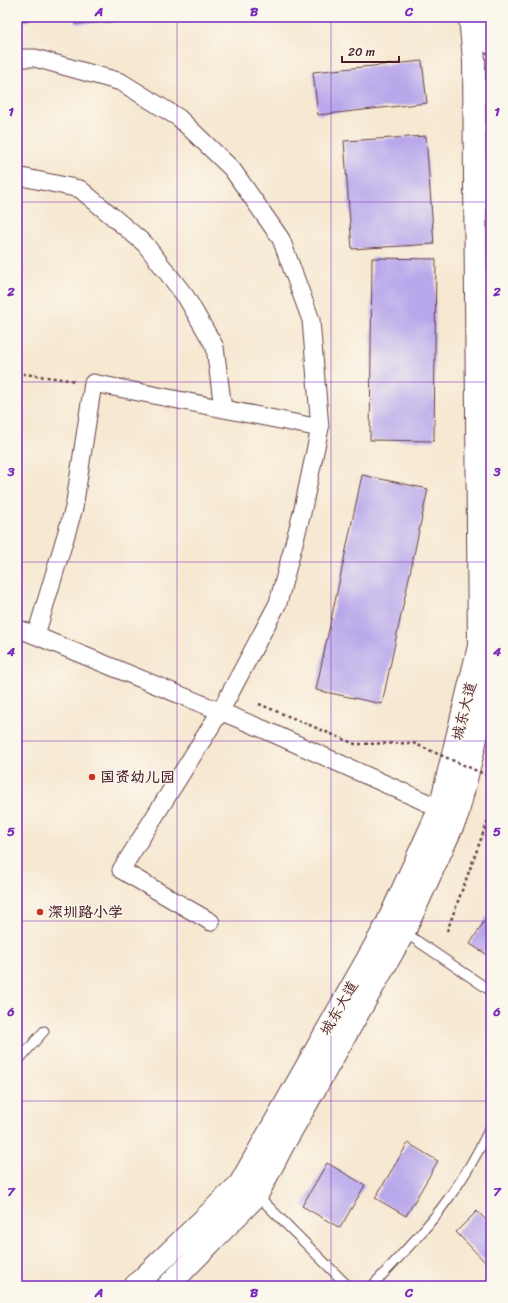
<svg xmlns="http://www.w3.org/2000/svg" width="508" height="1303" font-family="Sriracha,'LXGW WenKai TC',sans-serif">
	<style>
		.building { fill: #b8a7eb }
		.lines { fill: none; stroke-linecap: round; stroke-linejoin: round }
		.service-casing { stroke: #643d44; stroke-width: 11 }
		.minor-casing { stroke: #643d44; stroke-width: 19 }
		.primary-casing { stroke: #643d44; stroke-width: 24 }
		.path { stroke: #643d44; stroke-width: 2.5; stroke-dasharray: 3 3; stroke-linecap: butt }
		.service { stroke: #fff; stroke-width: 9 }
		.minor { stroke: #fff; stroke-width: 17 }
		.primary { stroke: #fff; stroke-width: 22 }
		.path-bridge { stroke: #643d44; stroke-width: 2.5; stroke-dasharray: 3 3; stroke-linecap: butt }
		.grid { fill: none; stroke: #7b2cbf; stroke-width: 1; stroke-opacity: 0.55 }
		.poi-dot { fill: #c8321e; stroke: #fbf7ec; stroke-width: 1.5 }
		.labels { text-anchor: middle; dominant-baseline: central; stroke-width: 3; stroke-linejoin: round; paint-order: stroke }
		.street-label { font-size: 15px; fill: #4a1f2b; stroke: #fbf7ec }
		.poi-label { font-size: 15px; font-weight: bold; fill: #4a1f2b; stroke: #fbf7ec; text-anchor: start }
		.neatline { fill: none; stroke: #7b2cbf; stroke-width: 1.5 }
		.grid-label { font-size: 13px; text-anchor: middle; font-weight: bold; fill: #7b2cbf }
	</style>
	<rect width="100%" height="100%" fill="#fbf7ec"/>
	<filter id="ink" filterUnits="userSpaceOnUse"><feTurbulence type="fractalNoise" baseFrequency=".025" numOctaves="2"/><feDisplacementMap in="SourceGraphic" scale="8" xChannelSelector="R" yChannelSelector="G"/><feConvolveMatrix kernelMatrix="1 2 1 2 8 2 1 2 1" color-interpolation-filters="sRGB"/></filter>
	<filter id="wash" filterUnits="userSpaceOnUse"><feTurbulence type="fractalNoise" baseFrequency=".012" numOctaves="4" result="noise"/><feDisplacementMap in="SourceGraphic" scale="16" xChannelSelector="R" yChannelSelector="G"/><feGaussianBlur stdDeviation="0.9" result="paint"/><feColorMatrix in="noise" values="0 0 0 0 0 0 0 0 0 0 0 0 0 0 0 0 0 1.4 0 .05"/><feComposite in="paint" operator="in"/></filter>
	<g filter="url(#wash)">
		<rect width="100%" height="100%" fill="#f6e8d1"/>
		<g id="blocks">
			<path class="building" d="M17 17H29V21L17 22Z
				M75 17H128V21L75 24Z
				M171 17H205V18L171 20Z
				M422 61 427 103 318 115 313 72Z
				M426 136 434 244 352 249 344 141Z
				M372 258 436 259 434 441 370 440Z
				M362 475 428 489 382 704 316 690Z
				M491 910V957L470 944Z
				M408 1143 438 1161 406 1216 375 1198Z
				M327 1163 365 1185 340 1228 302 1206Z
				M477 1211 491 1225V1268L456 1232Z"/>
		</g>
	</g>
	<g filter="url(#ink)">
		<use href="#blocks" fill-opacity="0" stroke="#643d44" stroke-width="1"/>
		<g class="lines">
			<defs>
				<path id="service" d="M404 932 491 991
					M17 1062 44 1031
					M257 1195 348 1286
					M372 1286C398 1258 426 1230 448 1199 465 1176 479 1151 491 1126"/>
				<path id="minor" d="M17 58H35L121 82 179 118 232 169 281 239 311 320 320 428 302 513 278 603 220 712 121 870 211 922
					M17 176 80 189 145 244 186 297 215 347 223 409
					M17 628 263 729 450 813
					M36 635 74 508 93 383 320 428"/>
				<path id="primary" d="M489 17 491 43
					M135 1286 240 1184 385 928 440 808 479 646 474 60 470 17
					M168 1286 257 1195 283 1145 404 932 457 816 491 678"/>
			</defs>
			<use href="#service" class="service-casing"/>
			<use href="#minor" class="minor-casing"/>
			<use href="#primary" class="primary-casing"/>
			<path class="path" d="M17 373 76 381
				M259 704 355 744 413 743
				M447 931 491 812"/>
			<use href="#service" class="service"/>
			<use href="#minor" class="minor"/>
			<use href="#primary" class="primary"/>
			<path class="path-bridge" d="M413 743 491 777"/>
		</g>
	</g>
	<path class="grid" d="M177 17V1286M331 17V1286M17 202H491M17 382H491M17 562H491M17 741H491M17 921H491M17 1101H491"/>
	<g class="poi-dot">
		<circle cx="92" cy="777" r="4"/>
		<circle cx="40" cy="912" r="4"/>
	</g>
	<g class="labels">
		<g class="street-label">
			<text transform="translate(464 711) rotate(-76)">城东大道</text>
			<text transform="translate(339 1008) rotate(-60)">城东大道</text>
		</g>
		<g class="poi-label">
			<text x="100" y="777">国资幼儿园</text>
			<text x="48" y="912">深圳路小学</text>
		</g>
	</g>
	<rect width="508" height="1303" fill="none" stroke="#fbf7ec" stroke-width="44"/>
	<path d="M342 56v6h57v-6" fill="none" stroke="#4a1f2b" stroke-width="2"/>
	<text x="348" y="56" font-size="12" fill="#4a1f2b" stroke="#fbf7ec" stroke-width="3" paint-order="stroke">20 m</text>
	<rect x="22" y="22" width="464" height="1259" class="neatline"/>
	<g class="grid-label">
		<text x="99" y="16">A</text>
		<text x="254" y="16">B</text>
		<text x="409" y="16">C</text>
		<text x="11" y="116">1</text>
		<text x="497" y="116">1</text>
		<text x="11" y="296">2</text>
		<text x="497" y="296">2</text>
		<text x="11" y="476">3</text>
		<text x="497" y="476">3</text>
		<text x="11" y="656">4</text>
		<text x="497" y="656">4</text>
		<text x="11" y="836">5</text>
		<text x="497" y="836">5</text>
		<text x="11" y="1016">6</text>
		<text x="497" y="1016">6</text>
		<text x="11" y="1196">7</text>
		<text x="497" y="1196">7</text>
		<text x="99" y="1297">A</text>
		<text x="254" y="1297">B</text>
		<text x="409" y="1297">C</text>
	</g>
</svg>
